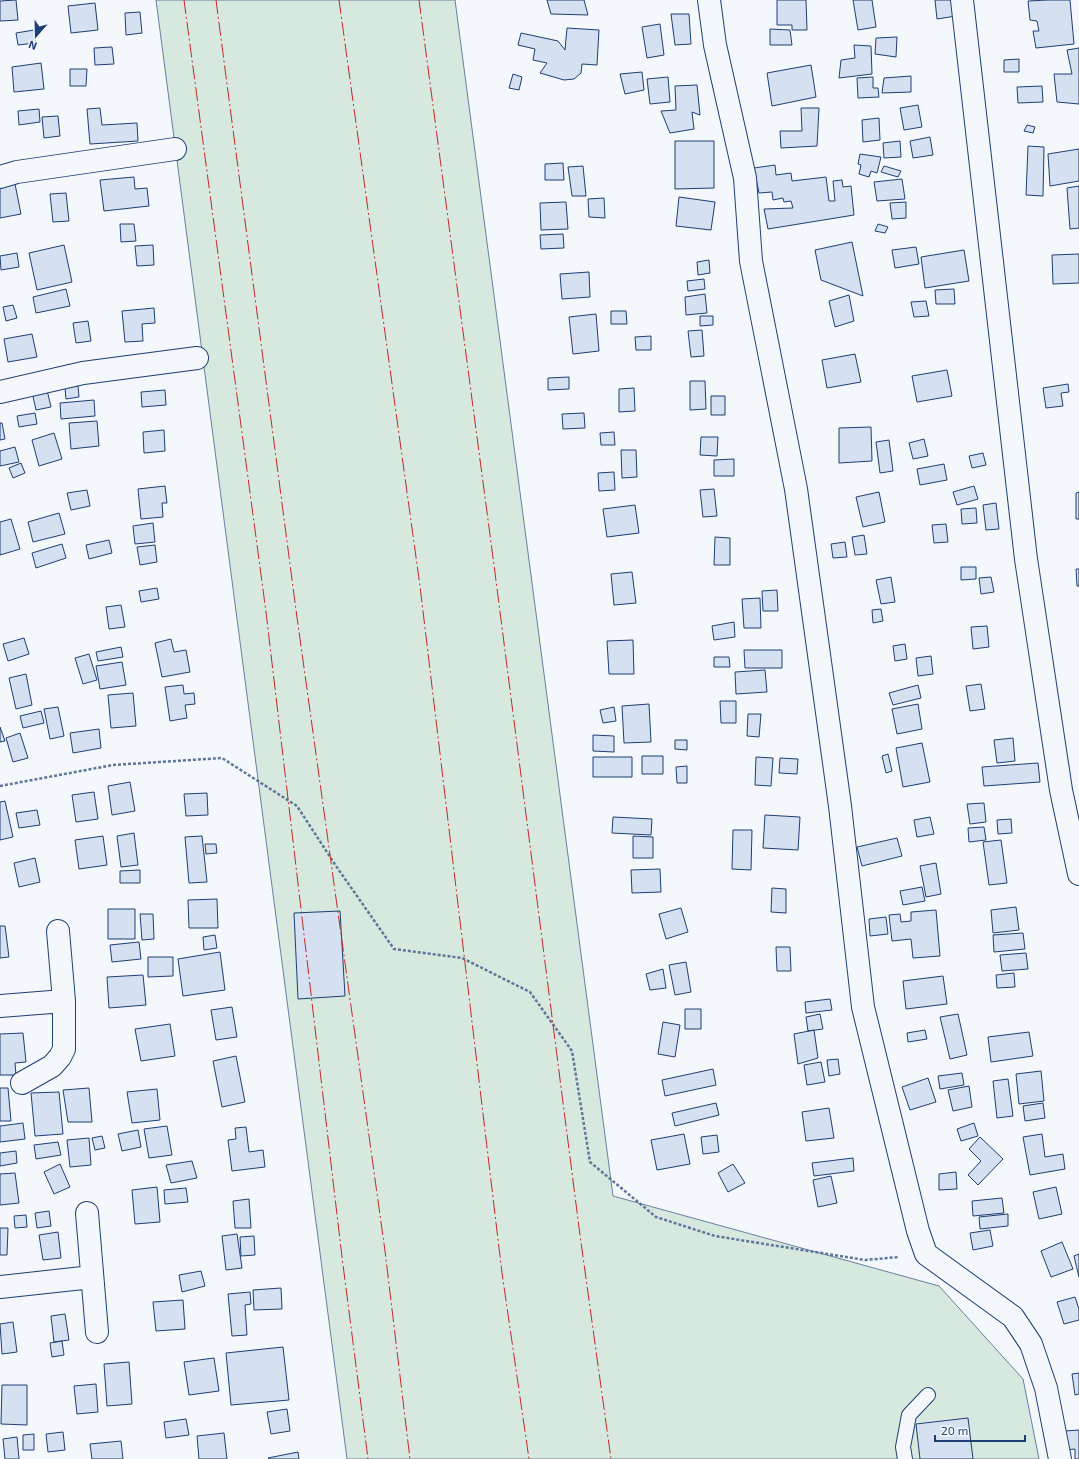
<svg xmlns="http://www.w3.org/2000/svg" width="1079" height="1459" font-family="'Exo 2',sans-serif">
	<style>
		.green { fill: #d7e8df; stroke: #687fa3 }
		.building { fill: #d5e0f0; stroke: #1d3f73 }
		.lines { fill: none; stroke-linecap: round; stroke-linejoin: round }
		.service-casing { stroke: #1d3f73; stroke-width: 16 }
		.minor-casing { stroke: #1d3f73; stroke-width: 24 }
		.path { stroke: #5e769c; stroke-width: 2.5; stroke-dasharray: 3 2; stroke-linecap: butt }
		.service { stroke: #f4f7fb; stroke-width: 14 }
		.minor { stroke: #f4f7fb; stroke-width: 22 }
		.power { stroke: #c62828; stroke-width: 1; stroke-dasharray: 14 3 2 3; stroke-linecap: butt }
	</style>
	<rect width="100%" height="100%" fill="#f4f7fb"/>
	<path class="green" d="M156 0H455L613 1196 939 1286 1023 1379 1039 1459H347Z"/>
	<path class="building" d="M16 0 18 20 0 21V1Z
		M547 0H584L588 15 551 14Z
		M777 0H806L807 30H792V25H777Z
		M853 0H872L876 27 858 30Z
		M935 0H954L956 16 937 19Z
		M1048 0H1070L1074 44 1036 48 1033 31H1039L1037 21 1030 20 1028 1Z
		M95 3 98 30 71 33 68 6Z
		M140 12 142 33 126 35 125 13Z
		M671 14H689L691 44 675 45Z
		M660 24 664 55 647 58 642 27Z
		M567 28 599 30 597 65 582 64 581 73 574 79 564 80 540 73 547 63 533 60 535 49 518 45 521 33 558 41 565 50Z
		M770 29 790 30 792 45H770Z
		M34 30 36 43 18 45 16 33Z
		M897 37 896 57 875 54 876 38Z
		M854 45 871 46 872 74 839 78 841 60 855 58Z
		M112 47 114 64 95 65 94 48Z
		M1079 48V104L1057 102 1054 74H1072L1067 50Z
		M1019 59V72H1004V60Z
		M41 63 44 89 14 92 12 67Z
		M811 65 816 97 772 106 767 73Z
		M70 69H87L86 86H70Z
		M642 72 644 90 625 94 620 74Z
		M513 74 522 77 519 90 509 88Z
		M911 76V92L882 93 884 78Z
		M668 77 670 102 650 104 647 79Z
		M873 77V88H878L879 97 858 98 857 78Z
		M697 85 700 115 692 112 694 129 670 133 661 111 676 110 675 86Z
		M1042 86 1043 102 1018 103 1017 87Z
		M918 105 922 127 904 130 900 108Z
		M100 108 102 125 137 123 138 141 90 144 87 109Z
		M801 108H819L817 146 781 148 780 131H802Z
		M39 109 40 122 19 125 18 111Z
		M58 116 60 136 44 138 42 117Z
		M879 118 880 140 863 142 862 120Z
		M1027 125 1035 127 1033 133 1024 131Z
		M930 137 933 155 913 158 910 141Z
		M675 141H714V188L675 189Z
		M900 141 901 157 884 158 883 143Z
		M1028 146 1044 147 1043 196 1026 195Z
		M1079 149V181L1050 186 1048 154Z
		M860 154 881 157 877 173 871 171 869 177 859 174 861 165 858 164Z
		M563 163 564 180H545V164Z
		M775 165 776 175 791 173 792 181 826 177 829 201H835L833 181 842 180 843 187 851 186 854 215 768 229 764 209 793 208 791 201 784 202 783 198 773 200 772 192 759 193 754 168Z
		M583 166 586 196H572L568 167Z
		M884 166 901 171 898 177 881 172Z
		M134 177 135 189 147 188 149 206 104 211 100 180Z
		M902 179 905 199 877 201 874 182Z
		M15 184 21 214 0 218V187Z
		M1079 186V228L1070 229 1067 188Z
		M66 193 69 221 53 222 50 194Z
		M679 197 715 202 711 230 676 226Z
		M604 198 605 218 589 217 588 199Z
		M566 202 568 229 541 230 540 203Z
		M906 202V218L892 219 890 203Z
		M120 224H134L136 241 121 242Z
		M878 224 888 227 885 233 875 231Z
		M563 234 564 248 541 249 540 235Z
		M852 242 863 296 821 280 815 250Z
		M64 245 72 282 37 290 29 253Z
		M153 245 154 265 137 266 135 246Z
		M916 247 919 264 895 268 892 250Z
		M964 250 969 281 925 288 921 257Z
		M17 253 19 267 1 270 0 256Z
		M1079 254V283L1053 284 1052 255Z
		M709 260 710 273 698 275 697 262Z
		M589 272 590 297 562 299 560 274Z
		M704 279 705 289 688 291 687 281Z
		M66 289 70 306 36 313 33 297Z
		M954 289 955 304H936L935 290Z
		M705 294 707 313 686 315 685 297Z
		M849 295 854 321 835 327 829 301Z
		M926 301 929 316 914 317 911 302Z
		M13 305 17 318 6 321 3 307Z
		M154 308 155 323 142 324 143 341 125 342 122 311Z
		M611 311H626L627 324H611Z
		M596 314 599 351 573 354 569 317Z
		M700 316H713V325L700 326Z
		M88 321 91 341 76 343 73 323Z
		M702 330 704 356 691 357 688 331Z
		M32 334 37 357 8 362 4 339Z
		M651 336V350H636L635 337Z
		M855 354 861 382 827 388 822 360Z
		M947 370 952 396 917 402 912 376Z
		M569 377V389L548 390V378Z
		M690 381H705L706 409 690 410Z
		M1068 384 1069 392 1061 393 1063 406 1046 408 1043 388Z
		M78 386 79 397 66 399 65 388Z
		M634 388 635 411 619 412V389Z
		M47 390 51 407 36 410 32 392Z
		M165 390 166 405 142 407 141 392Z
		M711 396H725V415H711Z
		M94 400 95 416 61 419 60 403Z
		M35 413 37 424 19 427 17 416Z
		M584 413 585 428 563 429 562 414Z
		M97 421 99 446 71 449 69 423Z
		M0 423H2L5 439 0 440Z
		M871 427 872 461 839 463V428Z
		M164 430 165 451 144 453 143 432Z
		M614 432 615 445H601L600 433Z
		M54 433 62 459 39 466 32 440Z
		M701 437H718L717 456 700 455Z
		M924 439 928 456 913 459 909 443Z
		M889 440 893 471 880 473 876 442Z
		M15 447 19 462 0 466V451Z
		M621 450H636L637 477 622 478Z
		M983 453 986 465 972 468 969 456Z
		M734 459V476H714V460Z
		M21 463 25 473 13 478 9 468Z
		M944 464 947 480 920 485 917 469Z
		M614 472 615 490 599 491 598 473Z
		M165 486 167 503H162L163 517 141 519 138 489Z
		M974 486 978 499 957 505 953 492Z
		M714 489 717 516 703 517 700 490Z
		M87 490 90 506 71 510 67 493Z
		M879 492 885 522 863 527 856 497Z
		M1079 492V519H1076V493Z
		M996 503 999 529 986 530 983 505Z
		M635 505 639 533 607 537 603 509Z
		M976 508 977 523 962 524 961 509Z
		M59 513 65 534 33 542 28 522Z
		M11 519 20 549 0 555V522Z
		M153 523 155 542 135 544 133 526Z
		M946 524 948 542 934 543 932 525Z
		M864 535 867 554 855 555 852 537Z
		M715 537 730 538V565H714Z
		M109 540 112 553 89 559 86 545Z
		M845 542 847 557 833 558 831 544Z
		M62 544 66 558 36 568 32 553Z
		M155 545 157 562 140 565 137 547Z
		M961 567H976V579L961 580Z
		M1076 569H1079V586H1077Z
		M632 572 636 603 614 605 611 574Z
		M891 577 895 602 881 604 876 580Z
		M991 577 994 592 981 594 979 578Z
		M157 588 159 599 141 602 139 591Z
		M777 590 778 611H763L762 591Z
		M760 598 761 628H744L742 599Z
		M121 605 125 627 109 629 106 607Z
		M881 609 883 621 873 623 872 610Z
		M734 622 735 637 714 640 712 626Z
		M987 626 989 647 973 649 971 627Z
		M24 638 29 654 8 661 3 644Z
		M171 639 174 652 186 650 190 672 162 677 155 643Z
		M633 640 634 674H609L607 641Z
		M905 644 907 659 895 661 893 646Z
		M121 647 123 657 98 661 96 652Z
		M744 650H782V668H745Z
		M89 654 97 680 83 684 75 658Z
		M931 656 933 674 918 676 916 658Z
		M714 657H729L730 667H714Z
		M122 662 126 685 100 689 96 666Z
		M765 670 767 692 736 694 735 672Z
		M26 674 32 705 16 709 9 678Z
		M981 684 985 709 970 711 966 686Z
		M183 685 184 694 194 693 195 704 185 705 187 718 170 721 165 687Z
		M918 685 921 698 893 705 889 693Z
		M133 693 136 726 111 728 108 695Z
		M720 701H736V723H721Z
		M649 704 651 742 624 743 622 706Z
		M918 704 922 729 897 734 892 709Z
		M58 707 64 736 50 739 44 709Z
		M614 707 616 721 603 723 600 710Z
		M41 711 44 723 23 728 20 716Z
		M748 714H761L759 737 747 736Z
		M0 727 5 741 0 742Z
		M99 729 101 748 73 753 70 733Z
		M20 733 28 758 13 762 6 738Z
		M593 735 614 736V752L593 751Z
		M1013 738 1015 761 997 763 994 740Z
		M675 740H687V750L675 749Z
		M922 743 930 782 903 787 896 748Z
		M888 754 892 771 886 773 882 756Z
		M642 756H663V774H642Z
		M593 757H632V777H593Z
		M756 757 773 758 771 786 755 785Z
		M780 758 798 759 797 774 779 773Z
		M1038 763 1040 782 984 786 982 767Z
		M687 766V783H677L676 767Z
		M130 782 135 811 112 815 108 786Z
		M94 792 98 819 76 822 72 795Z
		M207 793 208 815 186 816 184 794Z
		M5 801 13 837 0 840V802Z
		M984 803 986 822 970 824 967 804Z
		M37 810 40 825 19 828 16 813Z
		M765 815 800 817 798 850 763 848Z
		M613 817 652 819 651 835 612 833Z
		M930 817 934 834 917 837 914 820Z
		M1011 819 1012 833 998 834 997 820Z
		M984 827 986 840 969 842 968 828Z
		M733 830H752L751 870 732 869Z
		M134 833 138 865 121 867 117 836Z
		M103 836 107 865 79 869 75 840Z
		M202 836 207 882 189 883 185 837Z
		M633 836 653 837V858H633Z
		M897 838 902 856 862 866 857 847Z
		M1001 840 1007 883 989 885 983 842Z
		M205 844H216L217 853 206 854Z
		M35 858 40 882 19 887 14 863Z
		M936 863 941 894 926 897 920 866Z
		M660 869 661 892 632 893 631 870Z
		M140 870V883H120V871Z
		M922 887 925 901 903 905 900 891Z
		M772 888 786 889V913L771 912Z
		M217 899 218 928H189L188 900Z
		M1016 907 1019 930 993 933 991 910Z
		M681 908 688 932 666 939 659 914Z
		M108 909H135V939H108Z
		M936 910 940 956 913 958 911 939 892 941 889 915 900 914 901 922 911 921V912Z
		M340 911 345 996 298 999 294 913Z
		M140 914H153L154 939 142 940Z
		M886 917 888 934 870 936 869 919Z
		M0 926H5L9 957 0 958Z
		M1023 933 1025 949 994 952 993 935Z
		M215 935 217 948 204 950 203 937Z
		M139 942 141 959 112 962 110 945Z
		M776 947H790L791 971H777Z
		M220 952 225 990 183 996 178 959Z
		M1026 953 1028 969 1002 971 1000 955Z
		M148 957H173V976L148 977Z
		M686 962 691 992 675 995 669 965Z
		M663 969 666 988 650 990 646 974Z
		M1014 973 1015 987 997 988 996 975Z
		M143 975 146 1005 109 1008 107 977Z
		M943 976 947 1004 906 1009 903 981Z
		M830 999 832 1010 806 1013 805 1002Z
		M232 1007 237 1037 216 1040 211 1010Z
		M685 1009H701V1029H685Z
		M820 1014 823 1029 808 1031 806 1017Z
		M958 1014 967 1055 950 1059 940 1017Z
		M663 1022 680 1025 675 1057 658 1054Z
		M170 1024 175 1056 141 1061 135 1029Z
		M814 1030 818 1058 798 1064 794 1034Z
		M925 1030 927 1039 908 1042 907 1033Z
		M1029 1032 1033 1056 991 1062 988 1037Z
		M23 1033 26 1062 15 1063 16 1075H0V1034Z
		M236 1056 245 1102 222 1107 213 1061Z
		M838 1059 840 1074 829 1076 827 1060Z
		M821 1062 825 1082 807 1085 804 1065Z
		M713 1069 716 1085 665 1096 662 1080Z
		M1041 1071 1044 1101 1019 1104 1016 1074Z
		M962 1073 964 1085 940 1089 938 1076Z
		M928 1078 936 1102 910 1110 902 1087Z
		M1008 1079 1013 1116 997 1118 993 1081Z
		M969 1086 972 1107 953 1111 948 1090Z
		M0 1088H8L11 1121H0Z
		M89 1088 92 1122H68L63 1090Z
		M157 1089 160 1120 132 1123 127 1092Z
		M59 1092 63 1134 35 1136 31 1093Z
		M716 1103 719 1115 675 1126 672 1113Z
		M1043 1103 1045 1118 1025 1121 1023 1106Z
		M829 1108 834 1138 806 1141 802 1112Z
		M23 1123 25 1139 0 1142V1126Z
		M974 1123 978 1136 961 1141 957 1129Z
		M167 1126 172 1155 149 1158 144 1129Z
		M246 1127 249 1152 263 1150 265 1167 232 1171 228 1140 236 1139 235 1128Z
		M138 1130 141 1147 122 1151 118 1134Z
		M684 1134 690 1164 657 1170 651 1140Z
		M1042 1134 1045 1157 1063 1154 1065 1169 1030 1175 1023 1137Z
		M717 1135 719 1152 703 1154 701 1137Z
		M102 1136 105 1148 95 1150 92 1138Z
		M980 1137 1003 1159 978 1185 968 1175 981 1161 969 1149Z
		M89 1138 91 1165 70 1167 67 1140Z
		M58 1142 61 1155 36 1159 34 1145Z
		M16 1151 17 1163 0 1166V1153Z
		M853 1158 854 1171 814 1176 812 1163Z
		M192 1161 197 1178 171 1183 166 1165Z
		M60 1164 70 1187 54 1194 44 1172Z
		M733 1164 745 1183 728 1192 718 1173Z
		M956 1172 957 1189 939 1190V1174Z
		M15 1173 19 1203 0 1205V1174Z
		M831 1176 837 1203 818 1207 813 1180Z
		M157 1187 160 1222 135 1224 132 1190Z
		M1056 1187 1062 1214 1039 1219 1033 1192Z
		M186 1188 188 1202 165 1204 164 1190Z
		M1002 1198 1004 1213 973 1216 972 1201Z
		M249 1199 251 1228H235L233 1201Z
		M49 1211 51 1226 37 1228 35 1213Z
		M1008 1214V1226L980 1229 979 1217Z
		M26 1215 27 1227 15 1228 14 1216Z
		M0 1228H8L7 1255H0Z
		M990 1230 993 1246 973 1250 970 1233Z
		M58 1232 61 1258 43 1260 39 1235Z
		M237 1234 242 1268 226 1270 222 1236Z
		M254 1236 255 1255 241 1256 240 1237Z
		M1062 1242 1073 1269 1051 1277 1041 1251Z
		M1079 1254V1277L1074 1256Z
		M201 1271 205 1286 182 1292 179 1275Z
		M281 1288 282 1309 254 1310 253 1290Z
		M250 1292 251 1304 245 1305 247 1335 232 1336 228 1294Z
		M1075 1297 1079 1309V1320L1064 1324 1057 1302Z
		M183 1300 185 1329 156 1331 153 1302Z
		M65 1314 69 1340 54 1342 51 1316Z
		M13 1322 17 1352 2 1354 0 1324Z
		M62 1341 64 1355 52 1357 50 1343Z
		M283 1347 289 1400 231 1405 226 1353Z
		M214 1358 219 1391 189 1395 184 1362Z
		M129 1362 132 1404 107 1406 104 1364Z
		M1079 1373V1394L1075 1395 1072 1374Z
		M96 1384 98 1412 77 1414 74 1386Z
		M2 1385H27V1425L1 1424Z
		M287 1409 290 1431 271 1434 267 1412Z
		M968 1418 973 1459H920L916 1424Z
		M186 1419 189 1435 166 1438 164 1422Z
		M1079 1430V1459H1075V1449L1066 1450 1065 1431Z
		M63 1432 65 1450 48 1452 46 1434Z
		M224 1433 227 1459H199L197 1436Z
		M34 1434V1450H23V1435Z
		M17 1437 19 1459H5L3 1439Z
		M121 1441 123 1459H92L90 1444Z
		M298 1452 299 1459H269L268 1458Z"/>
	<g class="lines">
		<defs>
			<path id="service" d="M905 1459 903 1447 909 1415 928 1395"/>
			<path id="minor" d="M709 0 715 45 745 178 751 261 796 489 840 806 863 1007 918 1231 926 1254 1013 1317 1031 1344 1046 1388 1060 1459
				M962 0 1026 559 1061 790 1079 874
				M0 177 17 172 175 149
				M0 392 83 373 197 358
				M0 1006 64 1001
				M22 1083 52 1066 60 1057 64 1049V1001L58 931
				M87 1213 97 1332
				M0 1287 92 1277"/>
		</defs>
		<use href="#service" class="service-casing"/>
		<use href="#minor" class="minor-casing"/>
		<path class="path" d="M0 786 113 765 222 758 297 806 336 866 394 949 462 958 530 992 572 1051 590 1162 656 1217 715 1236 865 1260 899 1257"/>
		<use href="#service" class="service"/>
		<use href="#minor" class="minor"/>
		<path class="power" d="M184 0 266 612 342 1257 368 1459
			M216 0 296 610 385 1251 410 1459
			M339 0 420 586 502 1273 529 1459
			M419 0 494 565 580 1235 611 1459"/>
	</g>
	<g transform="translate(36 36) rotate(200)" stroke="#f4f7fb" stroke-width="3" paint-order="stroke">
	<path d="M0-3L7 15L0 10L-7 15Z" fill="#1d3f73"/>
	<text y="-6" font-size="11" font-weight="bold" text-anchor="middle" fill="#1d3f73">N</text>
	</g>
	<path d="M935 1435v6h90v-6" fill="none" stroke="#1d3f73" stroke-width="2"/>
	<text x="941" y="1435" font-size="12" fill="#1d3f73" stroke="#f4f7fb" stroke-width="3" paint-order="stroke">20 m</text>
</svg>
